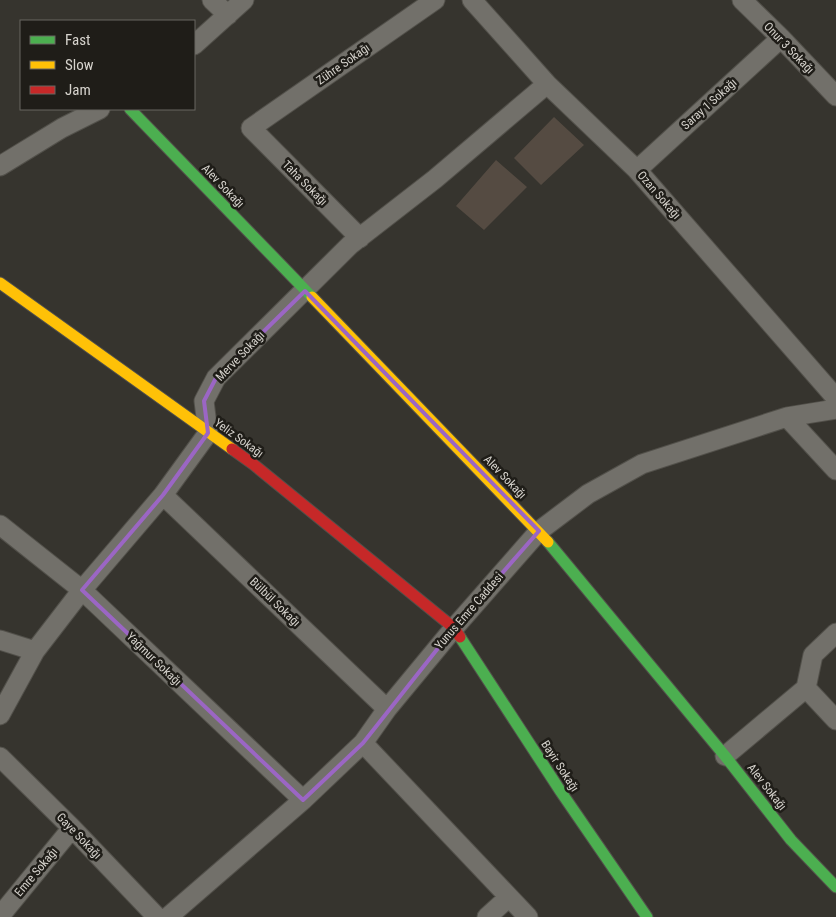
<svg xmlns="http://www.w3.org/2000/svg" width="836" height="917" font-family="'Roboto Condensed',sans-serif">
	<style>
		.building { fill: #554b42 }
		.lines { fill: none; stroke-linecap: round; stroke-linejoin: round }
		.street-casing { stroke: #52504a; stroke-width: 21 }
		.fast-casing { stroke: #52504a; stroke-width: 13 }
		.slow-casing { stroke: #52504a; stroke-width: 13 }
		.jam-casing { stroke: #52504a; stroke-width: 13 }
		.street { stroke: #72706a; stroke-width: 19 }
		.fast { stroke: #4caf50; stroke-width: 11 }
		.slow { stroke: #ffc107; stroke-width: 11 }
		.jam { stroke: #c62828; stroke-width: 11 }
		.marked { fill: none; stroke: #9b66c4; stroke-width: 4; stroke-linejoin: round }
		.labels { text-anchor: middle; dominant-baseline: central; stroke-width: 5; stroke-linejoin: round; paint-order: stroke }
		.street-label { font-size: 12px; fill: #d6d3cd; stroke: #1f1d18 }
	</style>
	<rect width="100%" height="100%" fill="#36342e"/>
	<path class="building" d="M554 117 584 145 541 185 514 158Z
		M496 160 527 187 484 230 456 206Z"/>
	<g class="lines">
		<defs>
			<path id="street" d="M212 0 228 15
				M472 0 547 84 637 170 836 398
				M742 0 781 38 836 96
				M194 45 244 0
				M0 166 62 128 100 109
				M637 170 781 38
				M360 238 251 128 435 0
				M787 417 836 470
				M163 495 387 709
				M0 525 82 590 303 800
				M0 640 35 651
				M806 688 836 720
				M0 715 35 651 82 590 163 495 208 433 204 401 216 378 350 245 435 179 547 84
				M363 743 528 917
				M725 756 806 688 813 655 836 633
				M0 757 72 828 157 917
				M0 916 72 828
				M168 917 303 800 363 743 387 709 454 628 539 531 588 494 642 464 787 417 836 409
				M487 917 509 897"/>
			<path id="fast" d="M130 109 312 297
				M548 542 725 756 791 840 836 887
				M460 637 561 792 647 917"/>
			<path id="slow" d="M0 283 232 449
				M312 297 548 542"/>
			<path id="jam" d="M232 449 253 464 454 628 460 637"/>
		</defs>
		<use href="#street" class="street-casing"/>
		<use href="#fast" class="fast-casing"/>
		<use href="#slow" class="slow-casing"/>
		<use href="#jam" class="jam-casing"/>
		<use href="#street" class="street"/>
		<use href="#fast" class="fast"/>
		<use href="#slow" class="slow"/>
		<use href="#jam" class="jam"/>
	</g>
	<path class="marked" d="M305 291 539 531 454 628 363 743 303 800 82 590 163 495 208 433 204 401 216 378Z"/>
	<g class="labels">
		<g class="street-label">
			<text transform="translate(789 48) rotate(46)">Onur 3 Sokağı</text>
			<text transform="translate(343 64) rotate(-35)">Zühre Sokağı</text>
			<text transform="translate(709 104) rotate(-42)">Saray 1 Sokağı</text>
			<text transform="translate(305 183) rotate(45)">Taha Sokağı</text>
			<text transform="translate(223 186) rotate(46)">Alev Sokağı</text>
			<text transform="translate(659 195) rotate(49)">Ozan Sokağı</text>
			<text transform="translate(240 356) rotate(-46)">Merve Sokağı</text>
			<text transform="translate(239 438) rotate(36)">Yeliz Sokağı</text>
			<text transform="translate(505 477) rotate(46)">Alev Sokağı</text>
			<text transform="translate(275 602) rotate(44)">Bülbül Sokağı</text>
			<text transform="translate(469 611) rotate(-49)">Yunus Emre Caddesi</text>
			<text transform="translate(154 659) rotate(44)">Yağmur Sokağı</text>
			<text transform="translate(560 766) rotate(57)">Bayir Sokağı</text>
			<text transform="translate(767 787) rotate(52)">Alev Sokağı</text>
			<text transform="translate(79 836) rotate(46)">Gaye Sokağı</text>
			<text transform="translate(36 872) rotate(-50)">Emre Sokağı</text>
		</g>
	</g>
	<rect x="20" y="20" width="175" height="90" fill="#1f1d18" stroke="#686660"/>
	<rect x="30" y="36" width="25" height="8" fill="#4caf50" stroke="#686660"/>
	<text x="65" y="45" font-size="15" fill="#d6d3cd">Fast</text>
	<rect x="30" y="61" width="25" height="8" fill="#ffc107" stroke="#686660"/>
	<text x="65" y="70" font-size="15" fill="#d6d3cd">Slow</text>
	<rect x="30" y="86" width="25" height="8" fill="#c62828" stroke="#686660"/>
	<text x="65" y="95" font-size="15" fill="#d6d3cd">Jam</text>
</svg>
